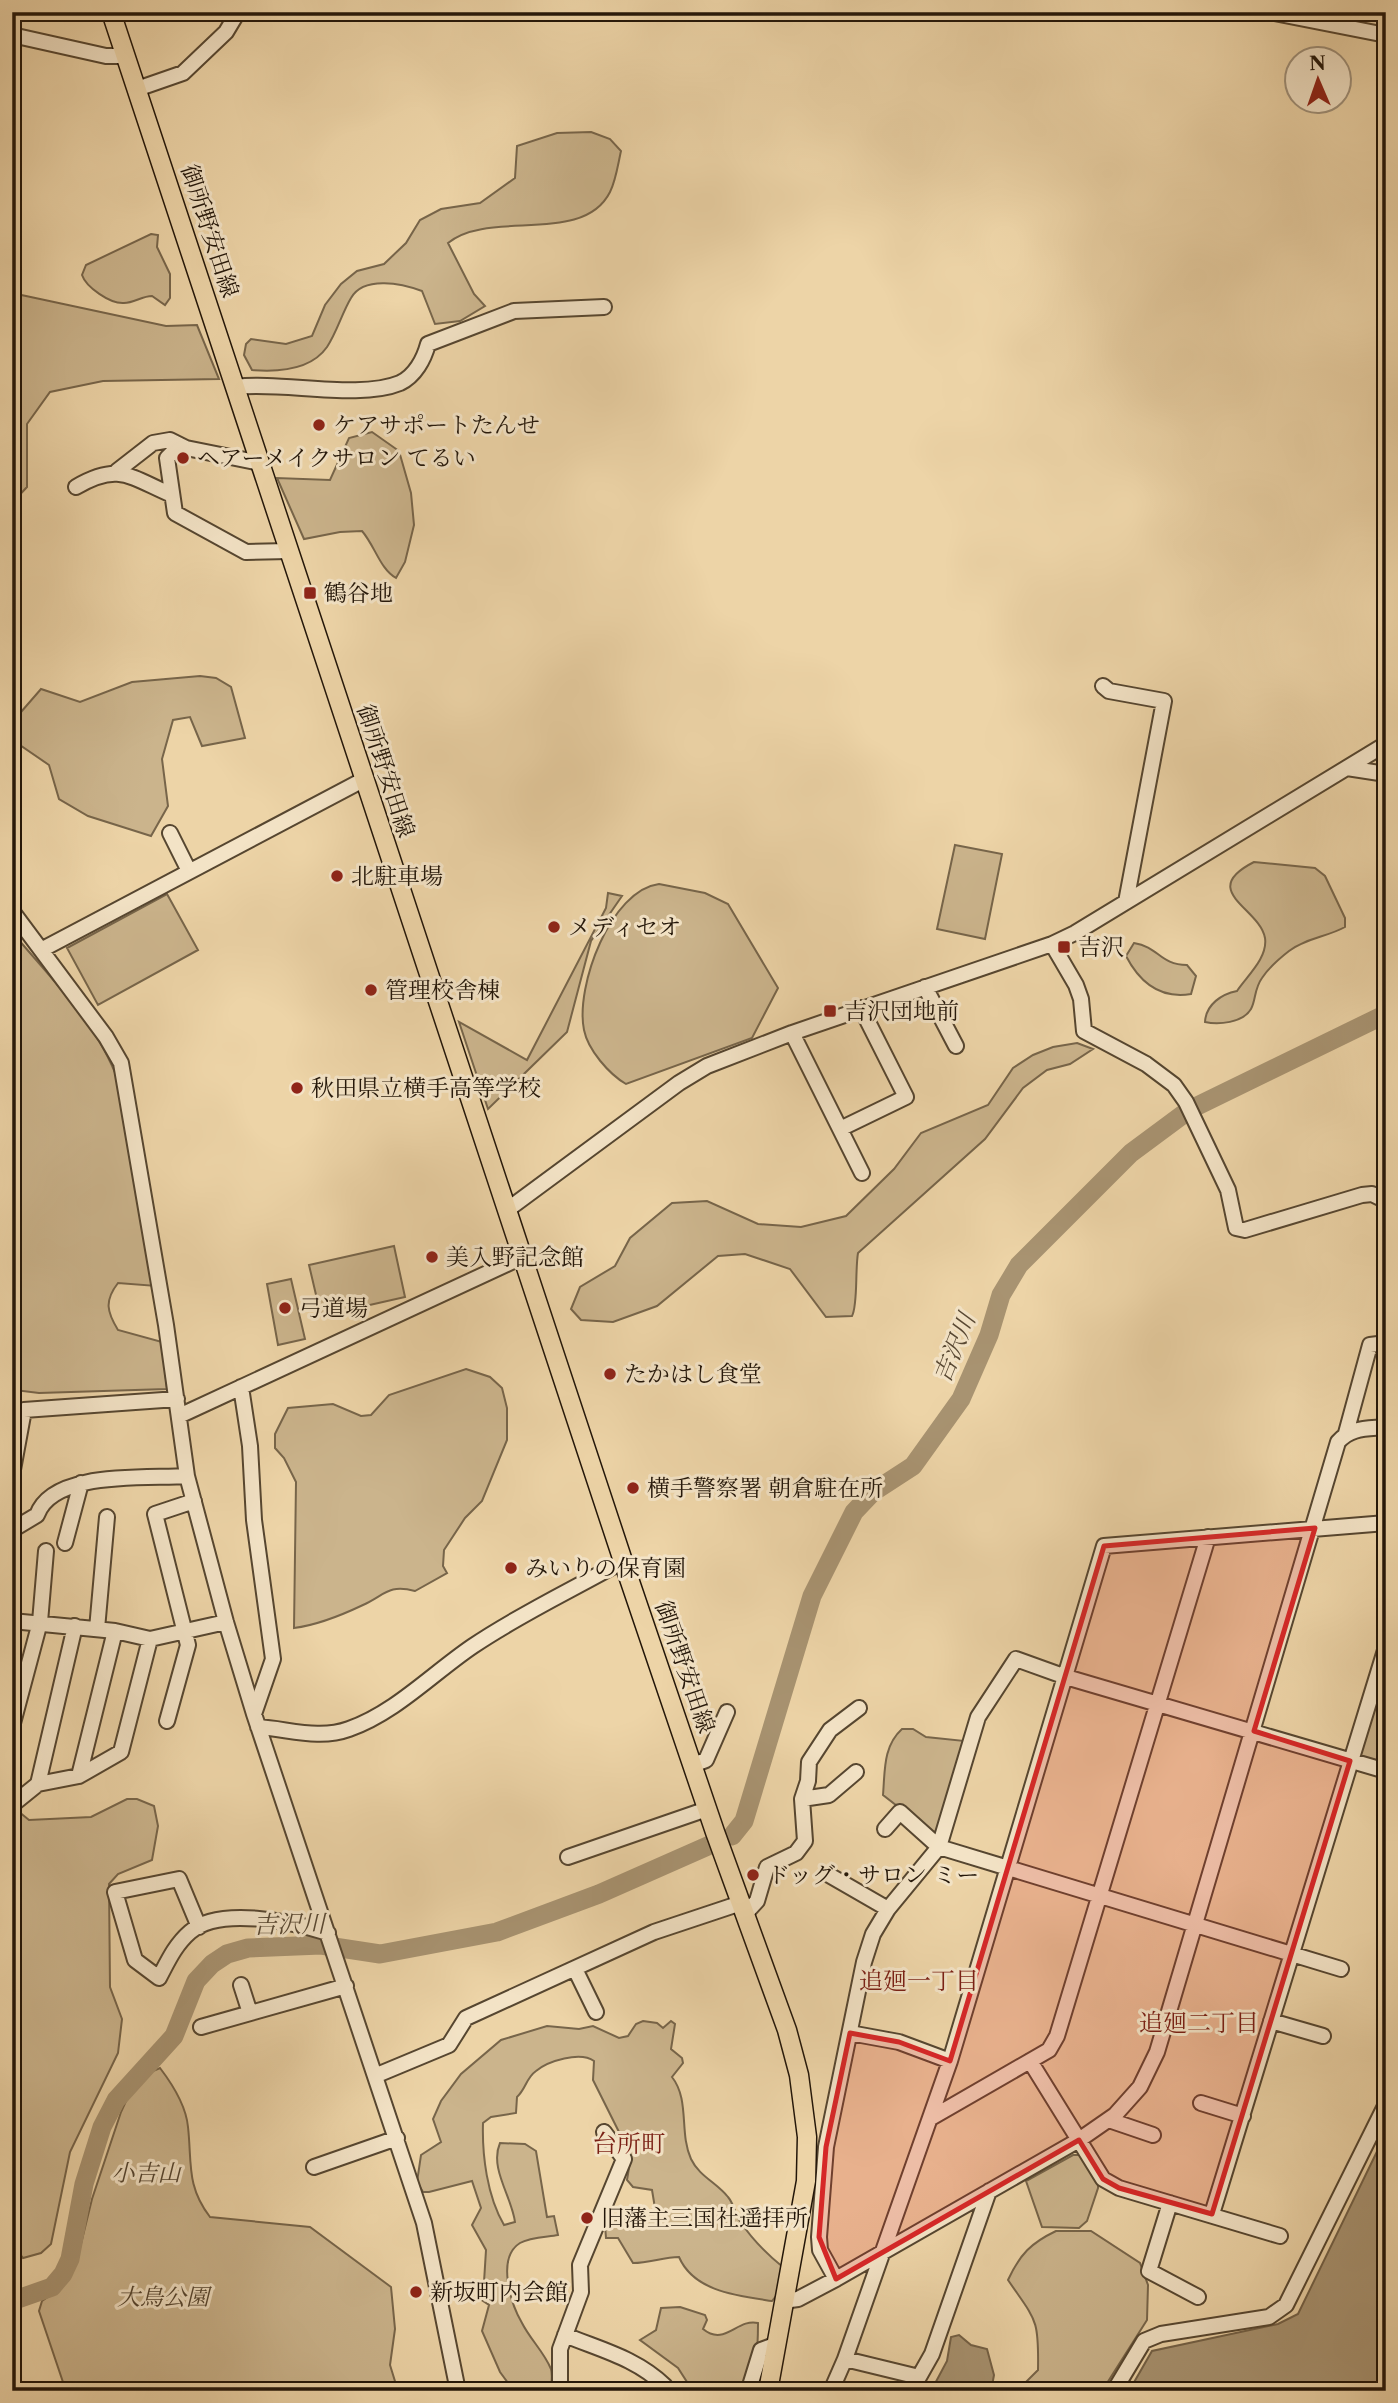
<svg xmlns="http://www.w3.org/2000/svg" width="1398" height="2403" font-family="'Libre Caslon Text','Noto Serif JP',serif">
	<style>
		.green { fill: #cbb48c; stroke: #77654a; stroke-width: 2 }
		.water { fill: #a89371; stroke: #736147; stroke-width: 2 }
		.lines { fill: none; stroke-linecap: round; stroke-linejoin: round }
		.river { stroke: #a89371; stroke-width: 19 }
		.minor-casing { stroke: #564630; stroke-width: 18 }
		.major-casing { stroke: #231609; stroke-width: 21 }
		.minor { stroke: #f3e3c6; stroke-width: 14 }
		.major { stroke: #edd4a7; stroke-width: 18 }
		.marked { fill: #d62828; fill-opacity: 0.2; stroke: #d62828; stroke-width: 5; stroke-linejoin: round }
		.poi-dot { fill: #8f2418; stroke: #f3e3c6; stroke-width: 2.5 }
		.labels { text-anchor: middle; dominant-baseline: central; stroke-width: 6; stroke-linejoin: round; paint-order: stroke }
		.street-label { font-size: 23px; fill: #231609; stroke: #f3e3c6 }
		.poi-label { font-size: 23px; fill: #231609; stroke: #f3e3c6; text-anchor: start }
		.park-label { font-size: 23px; font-style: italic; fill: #554530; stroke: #f3e3c6 }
		.water-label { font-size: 24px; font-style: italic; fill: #584833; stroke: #f3e3c6 }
		.neighbourhood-label { font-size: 24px; fill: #7a1f14; stroke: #f3e3c6 }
	</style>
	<rect width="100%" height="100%" fill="#edd4a7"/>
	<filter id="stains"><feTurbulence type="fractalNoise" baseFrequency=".00286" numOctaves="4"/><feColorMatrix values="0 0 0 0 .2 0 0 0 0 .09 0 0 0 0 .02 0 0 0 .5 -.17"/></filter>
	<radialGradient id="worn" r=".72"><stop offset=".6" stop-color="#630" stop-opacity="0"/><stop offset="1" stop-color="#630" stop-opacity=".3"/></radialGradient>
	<path class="green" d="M591 132 610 139 621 151C618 164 616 180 610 192 583 246 489 209 448 243L474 294 485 306 460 321 435 324 422 291C403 284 364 275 351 298 342 313 337 332 327 347 311 370 277 372 252 370L244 355 246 344 251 339 286 344 312 336 325 305 341 284 357 271 384 264 406 243 420 220 441 209 480 203 515 178 517 146 557 133Z
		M151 234 158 235 157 247 170 274V298L165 305 152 296C142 296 134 303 124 303 110 304 86 287 82 275L86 265Z
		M12 293 166 326 197 325 219 379 103 381 50 392 27 424V487L12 503Z
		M372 432 399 451 411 493 414 525 405 562 396 578C380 569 375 546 362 531L340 532 304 539 277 478 330 480 349 438Z
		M200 676 216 678 231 687 245 738 202 746 190 717 173 720 162 759 168 806 151 836 88 816 59 799 49 765 17 743 21 712 41 689 80 702 132 682Z
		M955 845 1002 854 985 939 937 929Z
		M1254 862 1315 868 1325 876 1345 918V927C1327 937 1306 938 1289 951 1280 958 1268 969 1262 978 1254 989 1256 1000 1251 1009 1243 1023 1218 1025 1205 1022 1206 1004 1222 994 1237 991 1247 976 1268 958 1265 938 1260 908 1197 891 1254 862Z
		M659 884 705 893 728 904 778 988 752 1038 626 1084C609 1074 588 1050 584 1030 575 986 611 890 659 884Z
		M608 893 622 896 591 941 567 1032 488 1109 459 1022 527 1060 606 908Z
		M167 894 198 950 98 1005 67 948Z
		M12 932C54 982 103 1029 122 1092L156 1286 118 1283C104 1301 107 1312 118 1330L162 1342 167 1389 39 1393 15 1390 12 1394Z
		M1134 943C1159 947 1160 965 1187 965L1196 976 1191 994C1161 999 1140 983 1126 956Z
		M1077 1043 1093 1049 1070 1064 1047 1070 1023 1088 985 1139 858 1253C855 1270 858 1305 852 1316L826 1317 790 1269 745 1254 718 1256 657 1306 613 1322 581 1320 571 1309 580 1287 615 1266 630 1238 672 1203 707 1201 758 1224 801 1227 846 1216 894 1169 921 1133 988 1105 1013 1068 1033 1055 1053 1047Z
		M394 1246 405 1297 321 1316 309 1265Z
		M291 1279 305 1339 278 1345 267 1284Z
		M466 1369 490 1377 502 1388 507 1408V1440L482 1501 465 1518 444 1550 443 1566 447 1573 415 1591C388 1584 385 1595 363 1605 342 1615 318 1625 294 1628L296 1482 284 1458 275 1448V1434L288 1408 333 1404 361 1416 371 1415 389 1395Z
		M1386 1660V1768L1354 1759Z
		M902 1729H913L926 1737 965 1741 939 1830 932 1833 883 1795C885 1771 883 1746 902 1729Z
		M127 1799H137L154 1806 158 1826 152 1860 118 1874 109 1884 110 1987 122 2019 118 2053 70 2152 51 2244 41 2253 23 2258 12 2243V1806L29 1820 91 1817Z
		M643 2021 657 2023 663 2028 671 2021 675 2024 671 2049 682 2058 683 2063 672 2077C690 2100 679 2133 691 2159 699 2176 717 2183 728 2197 734 2204 735 2214 740 2221 751 2238 768 2255 784 2268L780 2291 772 2301C739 2296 694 2292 679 2257 663 2257 650 2263 633 2263L618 2238H606L605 2225 608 2223 643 2215 655 2208 652 2190 633 2187 627 2180 631 2156 593 2080 594 2061C580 2051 548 2061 536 2071 526 2078 526 2089 517 2097L516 2113 491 2117 483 2123C482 2155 487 2196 504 2225L515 2222C512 2197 489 2168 500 2143L525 2144 536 2151 547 2217 554 2216 558 2235C547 2237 530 2237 520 2243 496 2258 511 2304 522 2323 530 2339 544 2352 551 2369 553 2376 551 2384 551 2391H514L500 2372 482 2331 489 2305 477 2297V2290L484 2282 486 2250 472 2225 481 2208 472 2181 429 2192H423L417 2182 421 2155 441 2142 433 2119 441 2101 461 2074 501 2040 547 2026 579 2029 593 2026 619 2038 628 2036 636 2024Z
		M160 2068C173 2085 186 2105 188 2127 192 2162 186 2186 210 2217L310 2227 391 2287 395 2329 390 2365 398 2391H66L39 2311 42 2301 59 2289 77 2260 92 2199 121 2112 132 2088 146 2074Z
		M1073 2155H1082L1098 2178V2188L1087 2221 1079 2228 1042 2227 1026 2181Z
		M1056 2231H1091L1140 2263 1148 2285 1147 2320 1102 2391H1008L1026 2382 1038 2370C1039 2318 1036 2321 1008 2280 1020 2254 1031 2243 1056 2231Z
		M680 2307 705 2315 707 2320 703 2329C725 2347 737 2318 758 2323 758 2346 758 2375 740 2391H680L687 2382 678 2368 640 2340 656 2330 661 2308Z"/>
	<path class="water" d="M1386 2133V2391H1129L1152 2351 1278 2324 1298 2314Z
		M959 2335 971 2345 987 2349 994 2375 991 2391H931L947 2361 951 2337Z"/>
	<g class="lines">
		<path class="river" d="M732 1836 744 1821 812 1596 854 1512 873 1492 913 1466 961 1399 989 1335 1001 1295 1019 1265 1131 1153 1189 1110 1386 1014
			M12 2301 52 2287 63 2274 70 2259 84 2184 102 2127 116 2100 174 2036 196 1981 212 1964 227 1954 248 1948 321 1945 380 1954 497 1932 599 1894 719 1841"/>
		<defs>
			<path id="minor" d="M1269 12 1386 35
				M12 35 106 56H126
				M137 89 183 73 226 32 238 12
				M236 387C281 381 359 400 400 383 415 376 424 359 428 344L514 311 604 307
				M180 445 167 458 175 513 246 552 289 551
				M117 471 153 443 170 440 186 448 260 463
				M76 487C119 462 130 477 172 495
				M1103 686 1109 691 1164 701 1126 902
				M1347 768 1386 774
				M170 833 189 871
				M12 911 106 1037 121 1063 166 1325 187 1476 226 1622 254 1714 424 2223 458 2391
				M1052 944 1076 985 1081 999 1084 1031 1146 1064 1174 1085 1186 1102 1228 1190 1236 1228 1245 1230 1362 1195 1372 1194 1386 1201
				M41 950 363 780
				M925 987 956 1046
				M792 1033 862 1173
				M840 1129 906 1097 861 1008
				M507 1210 679 1083 707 1066 792 1033 1052 944 1075 933 1386 744
				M241 1387 250 1446 254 1520 273 1659 254 1714
				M179 1416 522 1257
				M1346 1433 1370 1345 1386 1343
				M12 1475 24 1410 177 1399
				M12 1530 37 1515C53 1470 147 1479 187 1476
				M65 1543 81 1483
				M12 1621 115 1631 150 1639 226 1622
				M97 1629 107 1517
				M167 1721 188 1645 155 1514 194 1501
				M12 1727 40 1622 46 1551
				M258 1727C289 1729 319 1740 349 1729 395 1713 433 1673 473 1646 520 1614 574 1589 623 1561
				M693 1765 706 1760 727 1712
				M79 1776 115 1631
				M38 1784 75 1626
				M802 1799 829 1795 856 1772
				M12 1805 38 1784 79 1776 121 1752 150 1639
				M885 1829 900 1812 939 1847 1341 1969
				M568 1857 707 1809
				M829 1875 888 1909
				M745 1914 757 1901 767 1867 796 1853 805 1841 802 1799 808 1781 809 1762 830 1730 859 1708
				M199 1927 179 1879 115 1892 135 1960 159 1978C168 1961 175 1945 190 1932 219 1906 293 1922 328 1933
				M575 1969 596 2012
				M241 1985 250 2013
				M1271 2021 1323 2036
				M201 2027 346 1986
				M850 2033 899 2042 950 2061
				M1030 2061 1103 2179 1119 2188 1280 2236
				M377 2075 449 2045 466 2018 654 1932 741 1903
				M1201 2103 1243 2116
				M931 2118 1049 2050 1057 2036 1208 1537
				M1109 2120 1153 2135
				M314 2167 397 2138
				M989 2191 932 2354 919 2377 845 2359 950 2061 1104 1546 1386 1523
				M1170 2203 1149 2271 1198 2297
				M1212 2214 1386 1647
				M836 2279 820 2250 819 2237 826 2147 864 1962 873 1934 888 1909 939 1847 978 1717 1016 1659 1066 1677 1386 1771
				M783 2301 798 2299 836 2279 1079 2140 1115 2115 1140 2087 1157 2052 1338 1442C1351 1427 1367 1429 1386 1427
				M565 2335C601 2350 636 2358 665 2386
				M560 2391V2349L581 2292 580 2265 624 2159 604 2132
				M745 2391 749 2389 761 2350 777 2344
				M831 2391 845 2359
				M1114 2391 1144 2341 1161 2334 1269 2317 1286 2305 1386 2104"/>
			<path id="major" d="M111 12 623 1561 715 1832 787 2030 799 2075 807 2137 806 2181 768 2391"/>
		</defs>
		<use href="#minor" class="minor-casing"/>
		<use href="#major" class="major-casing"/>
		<use href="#minor" class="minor"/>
		<use href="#major" class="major"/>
	</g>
	<path class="marked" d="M1315 1528 1254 1731 1350 1761 1212 2214 1119 2188 1103 2179 1079 2140 836 2279 819 2237 826 2147 850 2033 899 2042 950 2061 1104 1546Z"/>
	<g class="poi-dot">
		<circle cx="319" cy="425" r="7"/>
		<circle cx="183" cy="458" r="7"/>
		<rect x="303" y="586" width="14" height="14" rx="3.5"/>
		<circle cx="337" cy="876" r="7"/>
		<circle cx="554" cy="927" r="7"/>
		<rect x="1057" y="940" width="14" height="14" rx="3.5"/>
		<circle cx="371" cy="990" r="7"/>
		<rect x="823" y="1004" width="14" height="14" rx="3.5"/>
		<circle cx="297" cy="1088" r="7"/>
		<circle cx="432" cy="1257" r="7"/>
		<circle cx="285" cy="1308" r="7"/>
		<circle cx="610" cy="1374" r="7"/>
		<circle cx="633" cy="1488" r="7"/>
		<circle cx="511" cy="1568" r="7"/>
		<circle cx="753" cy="1875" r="7"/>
		<circle cx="587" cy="2218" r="7"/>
		<circle cx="416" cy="2292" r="7"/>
	</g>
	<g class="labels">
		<g class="street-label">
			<text transform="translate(210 231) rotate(72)">御所野安田線</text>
			<text transform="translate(386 771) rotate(72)">御所野安田線</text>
			<text transform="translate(685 1667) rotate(71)">御所野安田線</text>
		</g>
		<g class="poi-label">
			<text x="333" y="425">ケアサポートたんせ</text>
			<text x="197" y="458">ヘアーメイクサロン てるい</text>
			<text x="324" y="593">鶴谷地</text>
			<text x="351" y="876">北駐車場</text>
			<text x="568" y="927">メディセオ</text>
			<text x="1078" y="947">吉沢</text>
			<text x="385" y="990">管理校舎棟</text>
			<text x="844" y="1011">吉沢団地前</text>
			<text x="311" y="1088">秋田県立横手高等学校</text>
			<text x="446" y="1257">美入野記念館</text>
			<text x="299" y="1308">弓道場</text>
			<text x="624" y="1374">たかはし食堂</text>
			<text x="647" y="1488">横手警察署 朝倉駐在所</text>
			<text x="525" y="1568">みいりの保育園</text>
			<text x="767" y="1875">ドッグ・サロン ミー</text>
			<text x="601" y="2218">旧藩主三国社遥拝所</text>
			<text x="430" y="2292">新坂町内会館</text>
		</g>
		<g class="park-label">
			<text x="146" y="2173">小吉山</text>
			<text x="163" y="2297">大鳥公園</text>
		</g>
		<g class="water-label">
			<text transform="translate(954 1348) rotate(-68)">吉沢川</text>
			<text transform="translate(289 1924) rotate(-1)">吉沢川</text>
		</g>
		<g class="neighbourhood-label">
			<text x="919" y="1980">追廻一丁目</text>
			<text x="1199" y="2022">追廻二丁目</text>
			<text x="629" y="2143">台所町</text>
		</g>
	</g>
	<rect width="1398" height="2403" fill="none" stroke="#edd4a7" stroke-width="42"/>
	<rect x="14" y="14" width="1370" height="2375" fill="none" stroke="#231609" stroke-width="3.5"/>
	<rect x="21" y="21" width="1356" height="2361" fill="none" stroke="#231609" stroke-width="2"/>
	<g transform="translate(1318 80) rotate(358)"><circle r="33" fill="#f3e3c6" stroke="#a0917a" stroke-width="2"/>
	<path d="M0-5L12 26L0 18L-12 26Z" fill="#8f2418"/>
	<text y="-10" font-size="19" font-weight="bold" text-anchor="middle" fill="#231609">N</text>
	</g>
	<rect width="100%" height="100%" filter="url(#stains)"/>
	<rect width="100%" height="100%" fill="url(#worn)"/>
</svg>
